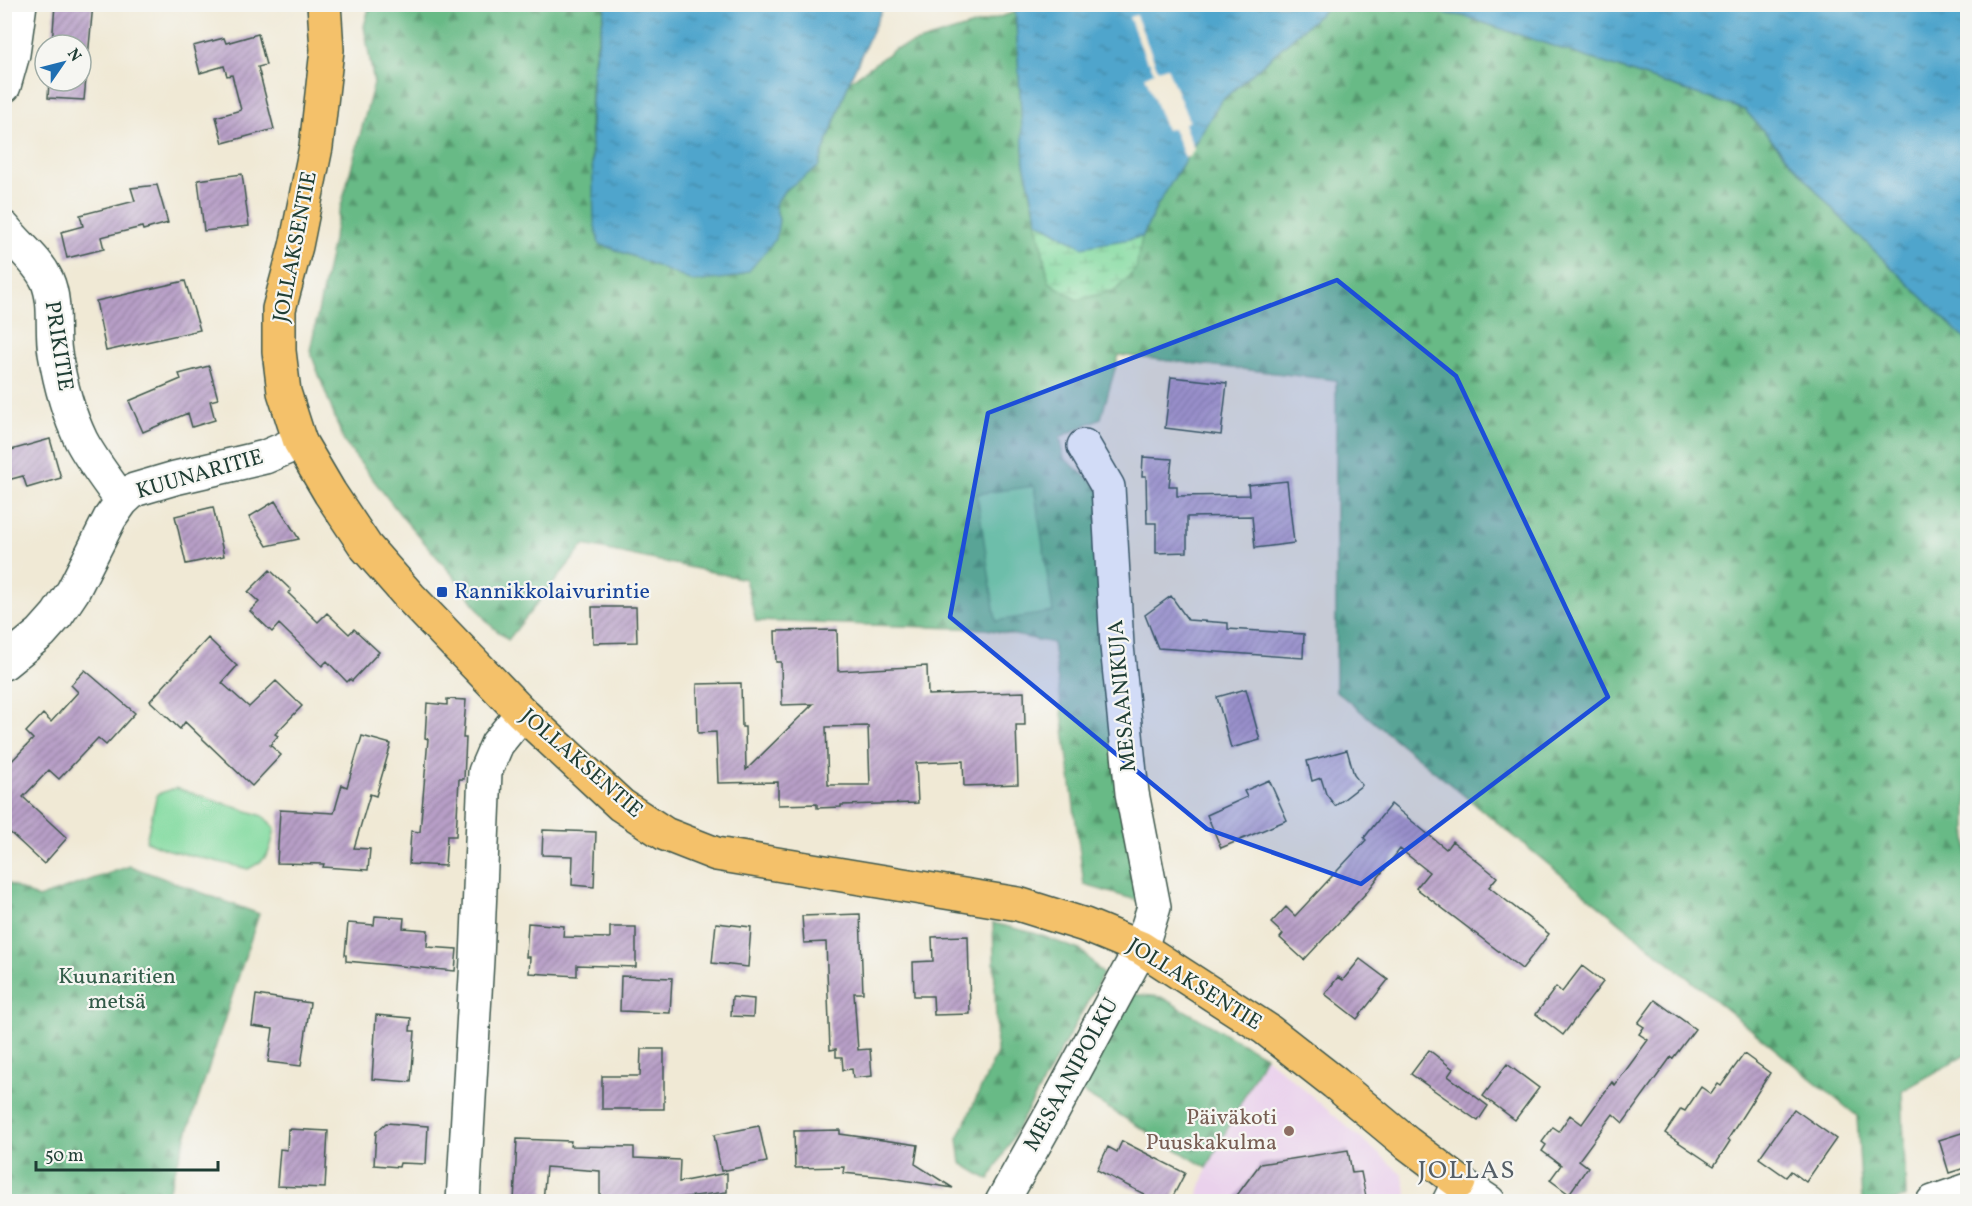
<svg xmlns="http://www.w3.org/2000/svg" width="1972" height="1206" font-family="Vollkorn,serif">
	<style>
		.built { fill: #ead1ec }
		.forest { fill: url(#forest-firs); stroke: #447c5d; stroke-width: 1.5 }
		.wetland { fill: url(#wetland-marsh); stroke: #508c6a; stroke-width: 1.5 }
		.pitch { fill: #81da9f; stroke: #508c6a; stroke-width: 1.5 }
		.water { fill: url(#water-ripples); stroke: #387180; stroke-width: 1.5 }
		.pier { fill: #f0e9d5 }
		.building { fill: url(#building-hatch); fill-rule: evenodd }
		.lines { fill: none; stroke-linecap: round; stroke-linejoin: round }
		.minor-casing { stroke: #3e574c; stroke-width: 36 }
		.major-casing { stroke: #3e574c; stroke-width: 36 }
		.minor { stroke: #fff; stroke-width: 33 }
		.major { stroke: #f4c16a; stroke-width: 33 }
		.marked { fill: #1d4ed8; fill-opacity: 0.2; stroke: #1d4ed8; stroke-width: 4.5; stroke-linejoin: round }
		.transit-dot { fill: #1a4fb4; stroke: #f6f6f2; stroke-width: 2 }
		.education-dot { fill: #8d6e63; stroke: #f6f6f2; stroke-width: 2 }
		.labels { text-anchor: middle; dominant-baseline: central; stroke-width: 4.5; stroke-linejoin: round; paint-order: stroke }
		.street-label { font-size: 22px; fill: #1f3d34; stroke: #f6f6f2 }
		.transit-label { font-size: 22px; fill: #164399; stroke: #f6f6f2; text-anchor: start }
		.park-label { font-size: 22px; fill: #335c49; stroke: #f6f6f2 }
		.education-label { font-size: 22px; fill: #785e54; stroke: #f6f6f2; text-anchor: end }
		.quarter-label { font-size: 26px; letter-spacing: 1.5px; fill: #555f67; stroke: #f6f6f2 }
	</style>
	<defs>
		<pattern id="forest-firs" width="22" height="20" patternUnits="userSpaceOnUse" patternTransform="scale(1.5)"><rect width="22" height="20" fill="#68ba86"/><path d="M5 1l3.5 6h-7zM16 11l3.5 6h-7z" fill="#55986e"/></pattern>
		<pattern id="wetland-marsh" width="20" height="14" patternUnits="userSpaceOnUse" patternTransform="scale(1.5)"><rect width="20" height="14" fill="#81da9f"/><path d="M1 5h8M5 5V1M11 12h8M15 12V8" fill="none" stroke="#69b282"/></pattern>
		<pattern id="water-ripples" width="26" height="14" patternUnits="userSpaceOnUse" patternTransform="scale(1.5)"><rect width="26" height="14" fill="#50a5cc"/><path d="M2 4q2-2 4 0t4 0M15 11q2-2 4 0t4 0" fill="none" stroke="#4288a6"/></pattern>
		<pattern id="building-hatch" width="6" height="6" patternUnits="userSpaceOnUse" patternTransform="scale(1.5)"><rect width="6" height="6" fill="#b89fc7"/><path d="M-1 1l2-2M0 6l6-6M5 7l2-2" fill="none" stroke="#9583a2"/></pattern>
	</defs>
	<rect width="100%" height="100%" fill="#f6f6f2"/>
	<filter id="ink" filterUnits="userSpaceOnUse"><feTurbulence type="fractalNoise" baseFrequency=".0167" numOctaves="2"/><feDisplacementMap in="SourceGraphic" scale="12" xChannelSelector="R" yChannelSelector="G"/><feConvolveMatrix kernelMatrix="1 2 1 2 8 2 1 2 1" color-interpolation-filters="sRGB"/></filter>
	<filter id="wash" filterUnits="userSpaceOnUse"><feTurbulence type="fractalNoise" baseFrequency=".008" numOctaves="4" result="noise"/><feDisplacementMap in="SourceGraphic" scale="24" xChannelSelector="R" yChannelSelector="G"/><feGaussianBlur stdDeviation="1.35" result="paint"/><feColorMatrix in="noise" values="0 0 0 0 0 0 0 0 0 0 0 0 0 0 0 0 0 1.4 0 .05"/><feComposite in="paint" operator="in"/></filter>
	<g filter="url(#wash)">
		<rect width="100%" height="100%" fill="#f0e9d5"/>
		<path class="built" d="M1265 1056 1402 1174 1407 1194 1404 1202H1196L1207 1168Z"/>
		<path class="forest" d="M370 5H604L605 9C601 28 595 48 593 68 586 126 594 186 599 244L632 256 779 220 775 205 784 191 818 167 849 82 895 49 1016 12 1024 164 1038 222 1082 247 1142 237 1157 206 1220 102 1330 5H1380L1463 16 1745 110 1838 215 1967 341V1054L1902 1091 1906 1197 1894 1201H1862L1857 1116 1336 691V380L1119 355 1101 418 1060 437 1064 458 1100 489 1143 902 1084 885 1053 643 986 629 756 621 745 579 584 545 508 640 487 622 463 587 403 518 344 442 310 351 337 221 374 83 364 26Z
			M130 866 259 914 165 1201H5V882L38 898Z
			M993 923 1034 933 1082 951 1103 974 989 1180 961 1163 958 1138 997 1053Z
			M1130 994 1161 997 1265 1056 1207 1168 1080 1091Z"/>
		<path class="wetland" d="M1029 185 1157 206 1142 237 1136 269 1116 290 1077 300 1049 282Z"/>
		<path class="pitch" d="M1034 486 1053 612 996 621 977 494Z
			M176 788 263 816 275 828C270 850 271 858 248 869L165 849 146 841 157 794Z"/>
		<path class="water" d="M604 5H884L849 82 818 167 784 191 775 205 779 220 776 239 749 271 736 277 694 282 632 256 599 244 594 221 591 114 593 68 605 9Z
			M1015 5H1330L1220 102 1157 206 1142 237 1082 247 1038 222 1024 164Z
			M1380 5H1967V341L1838 215 1745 110 1463 16Z"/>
		<path class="pier" d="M1136 15 1158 70 1167 67 1189 121 1184 124 1194 149 1190 156 1185 158 1173 128 1166 130 1145 76 1154 72 1149 61 1147 62 1129 17Z"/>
		<g id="blocks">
			<path class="building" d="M55 4H93L84 100 48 98 49 81H81V45H52Z
				M258 34 266 65 258 67 274 129 223 143 216 117 241 110 232 75 227 76 224 66 200 73 193 46 224 38 226 43Z
				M242 174 249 226 204 231 198 180Z
				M157 185 168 223 143 230 142 227 101 237 104 249 67 258 61 232 83 226 80 215 135 201 131 188Z
				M185 281 200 330 106 351 96 301Z
				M209 366 218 399 210 401 215 420 192 427 188 413 143 432 129 401 181 379 179 374Z
				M1171 377 1227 383 1221 435 1165 428Z
				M50 439 61 478 27 488 23 476 4 481V452Z
				M1143 457 1172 459 1169 486H1177V496L1249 495 1248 485 1287 481 1294 543 1255 548 1252 516 1187 517V552L1156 553V523H1147L1146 476H1142Z
				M275 501 299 539 267 546 249 517Z
				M213 507 224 556 186 564 175 516Z
				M270 570 291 590 288 593 318 622 327 613 349 634 354 629 379 652 352 681 350 679 347 682 327 661 322 666 279 624 272 632 250 611 259 602 248 592Z
				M1171 596 1188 620 1228 623V629L1304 634 1303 658 1158 648 1145 615Z
				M592 607H636L637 642 593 643Z
				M837 630 838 671 927 666 928 695 1024 692 1025 725H1016L1018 784 964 786 963 761 916 763 918 803 841 805V807L817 808V804L778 805V782L718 783 716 732 698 733 697 684 741 683 742 727H745L746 770 813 704 782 705 781 662H776L775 631ZM868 726 870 785H828L826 727Z
				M208 638 237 666 222 683 249 707 276 681 302 706 275 734 278 736 270 745 281 755 252 786 185 722 180 729 150 701Z
				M85 670 135 713 106 745 98 738 59 779 49 770 23 797 67 838 44 864 4 827V769L33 739 26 732 43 714 51 722 78 692 71 685Z
				M1246 689 1260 740 1231 748 1217 697Z
				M447 699 466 700 463 738H466L464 779H459L456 836H447L445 866 409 864 411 831 420 832 428 739 425 738 427 703 447 705Z
				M362 736 391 744 376 796 370 794 354 848 370 849 368 870 323 867 324 864 277 863 280 810 334 813 342 785 347 787Z
				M1347 750 1354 775 1362 785 1335 806 1326 794 1321 778 1312 781 1307 761Z
				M1269 780 1287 820 1221 848 1207 815 1247 797 1244 791Z
				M1391 804 1446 849 1452 841 1497 877 1489 887 1549 934 1522 969 1416 888 1429 872 1400 849 1367 892 1304 960 1280 938 1283 934 1271 923 1286 907 1295 916 1366 840 1364 838Z
				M543 830 596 832 594 887 572 885 573 856 542 855Z
				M860 914 863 993H854L858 1050 870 1049 872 1076 853 1078 852 1069 843 1070 842 1057H836V1049L830 1050 826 942 804 943 802 916Z
				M375 916 404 918 403 928 428 930 427 947 457 949 455 971 346 961V955H345L348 923 374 925Z
				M528 923 564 926 563 937 610 938V927H636V967L577 965V976L529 973 530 957H526Z
				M716 923 751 927 748 967 712 963Z
				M968 936 970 1014 934 1015 933 996H914L913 962 933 961 932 937Z
				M1360 959 1388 980 1357 1019 1325 994 1338 977 1343 980Z
				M1582 966 1603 982 1563 1035 1536 1014 1556 987 1562 992Z
				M621 976 672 978 670 1013 620 1011Z
				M256 995 310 1003 301 1066 268 1062 273 1029 252 1026Z
				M732 997 754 999 753 1017 731 1016Z
				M1655 1000 1695 1029 1673 1058 1671 1057 1623 1123 1613 1114 1579 1160 1588 1167 1569 1194 1550 1180 1561 1165 1542 1151 1546 1145 1542 1142 1553 1127 1559 1131 1570 1115 1582 1124 1612 1082 1615 1085 1648 1040 1639 1034 1644 1027 1638 1023Z
				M376 1015 411 1018 410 1031H415L411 1082 372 1079Z
				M641 1049H664V1109H602V1076H640Z
				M1429 1050 1453 1069 1448 1076 1488 1106 1478 1121 1411 1074Z
				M1744 1054 1770 1073 1728 1139 1730 1141 1714 1166 1665 1133 1681 1109 1685 1111 1701 1087 1711 1094 1718 1084 1721 1086Z
				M1507 1064 1539 1088 1515 1120 1483 1096Z
				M1794 1109 1836 1139 1806 1182 1791 1171 1786 1177 1759 1158Z
				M386 1123 428 1126 426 1164 400 1163 399 1167 374 1165 376 1132Z
				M759 1126 767 1162 721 1171 714 1135Z
				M288 1129 328 1131 325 1188 277 1186 280 1149 287 1150Z
				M840 1130V1134L918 1145 915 1164 953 1188 885 1177 843 1173 844 1167 795 1168 794 1131Z
				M1968 1131V1167L1949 1173 1939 1140Z
				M517 1139 571 1141 570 1146 634 1147V1158L680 1160 679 1182 727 1173V1192L679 1198V1202H600V1171L546 1167 543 1202H514Z
				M1122 1141 1185 1173 1170 1202H1140L1144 1194 1097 1170 1108 1147 1117 1152Z
				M1348 1150 1352 1173 1361 1172 1367 1202H1232L1260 1164Z"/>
		</g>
	</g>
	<g filter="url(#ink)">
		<use href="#blocks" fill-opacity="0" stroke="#3e574c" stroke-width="1.5"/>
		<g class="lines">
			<defs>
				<path id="minor" d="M4 86 13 54 20 4
					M4 228C18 246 37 259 47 280 57 303 51 329 55 353 60 383 68 413 81 440 92 461 108 481 122 501
					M4 663 41 633 57 615 73 591 110 518 122 501 134 490 175 478 265 457 300 442
					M463 1202 477 959 485 772 497 744 522 713
					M1002 1202 1051 1115 1141 948 1154 907 1132 793 1117 646 1108 487 1084 446
					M1449 1202 1459 1182 1489 1202
					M1933 1202 1968 1190"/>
				<path id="major" d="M324 4 327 50 316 147 296 246 279 309V351L284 392 300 442 330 493 366 547 410 597 522 713 621 805 665 834 716 854 1018 904 1085 925 1141 948 1266 1029 1335 1083 1407 1143 1459 1182"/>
			</defs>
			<use href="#minor" class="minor-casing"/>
			<use href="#major" class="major-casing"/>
			<use href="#minor" class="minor"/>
			<use href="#major" class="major"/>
		</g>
	</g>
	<path class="marked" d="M1337 280 1456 376 1608 697 1361 884 1207 829 950 617 988 413Z"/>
	<rect class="transit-dot" x="436" y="586" width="12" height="12" rx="3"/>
	<circle class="education-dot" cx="1289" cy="1131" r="6"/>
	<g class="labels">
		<g class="street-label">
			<text transform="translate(296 247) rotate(-79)">JOLLAKSENTIE</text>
			<text transform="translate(58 346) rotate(81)">PRIKITIE</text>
			<text transform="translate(200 475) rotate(-16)">KUUNARITIE</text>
			<text transform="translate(1123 696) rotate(-95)">MESAANIKUJA</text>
			<text transform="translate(581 764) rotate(41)">JOLLAKSENTIE</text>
			<text transform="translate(1194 985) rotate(32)">JOLLAKSENTIE</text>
			<text transform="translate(1072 1075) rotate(-61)">MESAANIPOLKU</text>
		</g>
		<g class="transit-label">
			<text x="454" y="592">Rannikkolaivurintie</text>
		</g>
		<g class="park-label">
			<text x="117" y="977">Kuunaritien<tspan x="117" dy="25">metsä</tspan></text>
		</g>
		<g class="education-label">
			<text x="1277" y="1118">Päiväkoti<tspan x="1277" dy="25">Puuskakulma</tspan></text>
		</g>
		<g class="quarter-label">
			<text x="1467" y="1171">JOLLAS</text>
		</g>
	</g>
	<rect width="1972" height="1206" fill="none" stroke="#f6f6f2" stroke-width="24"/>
	<g transform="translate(63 63) rotate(55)"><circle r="28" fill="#f6f6f2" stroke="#a0aca6" stroke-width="1.5"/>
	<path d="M0-4.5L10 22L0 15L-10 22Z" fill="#1f6fb2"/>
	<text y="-9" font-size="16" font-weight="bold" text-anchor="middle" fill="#1f3d34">N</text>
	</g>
	<path d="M36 1161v9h182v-9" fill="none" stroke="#1f3d34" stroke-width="3"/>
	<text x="45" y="1161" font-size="18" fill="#1f3d34" stroke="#f6f6f2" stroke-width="4.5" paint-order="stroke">50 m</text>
</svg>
